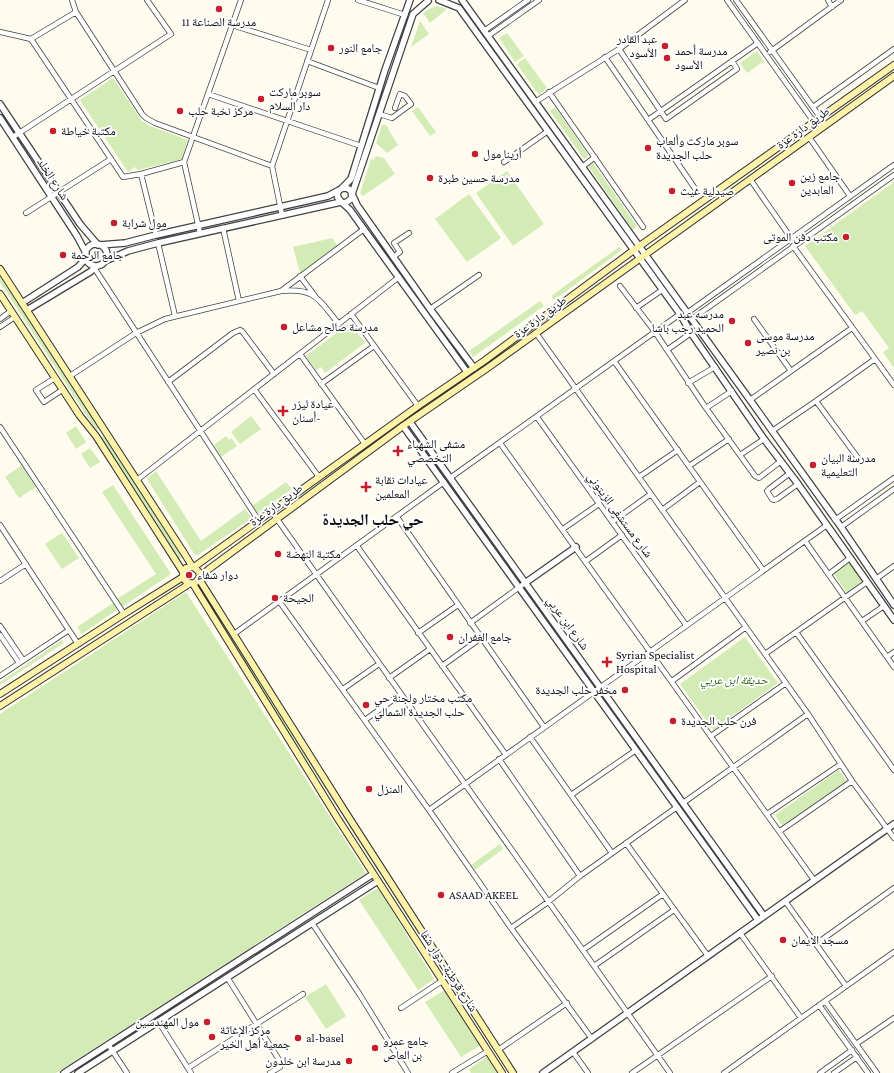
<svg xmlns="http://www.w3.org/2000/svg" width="894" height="1073" font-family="'Crimson Pro','Noto Naskh Arabic',serif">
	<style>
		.green { fill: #d3ecb6 }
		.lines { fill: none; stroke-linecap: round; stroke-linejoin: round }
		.minor-casing { stroke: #414141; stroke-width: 6 }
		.tertiary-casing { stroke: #414141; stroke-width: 8 }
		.secondary-casing { stroke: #303030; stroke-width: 8 }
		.minor { stroke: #fff; stroke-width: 4.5 }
		.tertiary { stroke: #fff; stroke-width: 5.5 }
		.secondary { stroke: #fff3aa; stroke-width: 6 }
		.poi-dot { fill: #c61e2b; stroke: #fff; stroke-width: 1.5 }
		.labels { text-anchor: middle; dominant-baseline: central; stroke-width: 4; stroke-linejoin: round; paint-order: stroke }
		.poi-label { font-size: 12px; fill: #0e0e0e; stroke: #fff; text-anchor: start }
		.street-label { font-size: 12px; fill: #0e0e0e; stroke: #fff }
		.park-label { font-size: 12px; font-style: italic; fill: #2d691a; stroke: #fff }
		.district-label { font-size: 16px; font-weight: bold; fill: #0e0e0e; stroke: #fff }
	</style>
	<rect width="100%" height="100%" fill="#fffbef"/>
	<path class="green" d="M437 6 447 9 430 23 423 13 431 8Z
		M420 21 429 34 411 47Z
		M507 33 524 56 515 62 499 38Z
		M757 51 764 61 747 73 740 63Z
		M525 58 547 88 539 95 517 64Z
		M113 78 142 121 150 126 188 140 182 159 138 170 135 167 128 172 80 100Z
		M418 107 436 132 430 136 412 111Z
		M555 107 589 156 584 159 550 111Z
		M382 125H386L398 145 387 153 376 143Z
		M376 156 384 158 395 174 363 196 360 193 371 159 374 160Z
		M593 163 637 226 633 230 588 166Z
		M507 171 544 224 513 246 476 193Z
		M894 182V368L883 352 889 348 862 311 855 315 805 246Z
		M469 194 501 238 467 262 435 219Z
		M332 238 337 245 336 248 303 273H300L293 247Z
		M619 247 622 250 554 300 551 296Z
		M0 276 99 428 96 430 0 282Z
		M540 301 544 306 473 357 469 351Z
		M350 323 365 343 325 373 321 367 316 370 306 356Z
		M251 416 261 429 240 444 231 432Z
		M76 426 86 442 76 449 66 433Z
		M104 436 182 557 181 559H179L101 438Z
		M226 436 229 440 231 438 237 446 221 457 214 445Z
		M90 448 100 462 90 468 81 454Z
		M22 465 36 487 19 498 5 477Z
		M156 471 201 541 245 509 252 518 198 555H195L147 479Z
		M286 482 292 489 258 513 252 506Z
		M113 485 171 574 122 607 117 599 156 574 102 492Z
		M62 533 79 558 62 569 45 544Z
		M849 562 863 582 847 593 833 573Z
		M200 586 341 804 339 807H337L197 589Z
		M186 592 366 873 56 1073H0V714Z
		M113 603 118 609 82 634 77 627Z
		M745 637 778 683 713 730 680 684Z
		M62 640 64 643 0 685V682Z
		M839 770 847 781 783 827 775 815Z
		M349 823 514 1073H509L349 826Z
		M500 844 503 849 475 870 471 865Z
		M378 888 434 979 418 990 359 900Z
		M326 984 346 1016 326 1029 305 997Z
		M445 990 481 1045 461 1057 425 1002Z
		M487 1057 497 1073H471L469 1069Z"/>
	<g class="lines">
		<defs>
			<path id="minor" d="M72 0 76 12 142 114 146 118 155 123 272 166
				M358 0 405 15
				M727 0 814 122
				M736 0 820 117
				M828 0 832 7
				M232 25 311 50
				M484 31 528 0
				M0 32 31 39 123 177 141 174 184 162
				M488 36 539 0
				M31 39 76 12
				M619 49 666 119 737 69 732 61
				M770 52 841 0
				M605 57 696 190
				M307 61 379 88
				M549 92 643 227
				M208 94 361 146
				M535 102 619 49 685 0
				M813 107 894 49
				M379 114 392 118 411 104 405 96 400 94 395 108
				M648 120 758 43
				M13 137 171 34 147 0
				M809 137 850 196
				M504 162 548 131
				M582 167 595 157
				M141 174 156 235
				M750 179 791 238
				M26 213 111 159
				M282 215 272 166 328 0
				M223 228 239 301
				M200 233 184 162 241 0
				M158 243 175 316
				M793 246 894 385
				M393 257 400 252 394 243 409 233
				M93 266 259 521
				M300 276 315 296
				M620 286 655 332 706 408 755 476 759 478 781 461
				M281 291 364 229
				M636 308 662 290
				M430 309 479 275
				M687 313 894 165
				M351 314 418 406
				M0 319 11 311
				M692 319 894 175
				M754 319 791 371
				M0 327 15 317
				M536 333 808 714 852 781 894 838
				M667 350 691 333
				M300 354 365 444
				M614 361 763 570
				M70 376 136 333 165 319 281 291C316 288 318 299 339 324
				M55 378 36 390 44 402 62 390
				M168 382 233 333 240 330 242 331 274 374
				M688 383 715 367
				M321 384 374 346
				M254 389 319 477
				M750 400 852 328
				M816 401 858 458
				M706 408 732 391
				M537 417 686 625
				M0 427 124 614
				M772 431 816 401 875 359
				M500 443 814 880
				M740 455 764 439
				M689 466 729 439
				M790 473 769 489 767 491 772 499 774 500 777 499 798 484
				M639 477 678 450
				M450 478 680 314
				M137 480 399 277
				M662 510 700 482
				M272 512 670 1073
				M397 517 544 727
				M835 520 894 478
				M612 522 651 494
				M0 525 78 644
				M841 527 894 489
				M563 529 599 504
				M805 541 894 667
				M357 546 506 755
				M586 561 622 535
				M829 574 850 558
				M876 579 894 566
				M0 581 26 564
				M279 601 429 810 511 928 592 1039
				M862 621 884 606
				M470 623 525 583
				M0 626 23 660
				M796 632 894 770
				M418 633 458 605
				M234 634 444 482
				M0 635 19 663
				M765 654 867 582
				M887 657 894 652
				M442 666 481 638
				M0 676 69 630
				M389 678 430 649
				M672 681 746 627
				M343 689 379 664
				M365 720 401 694
				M711 736 786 683
				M530 737 612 853
				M499 759 580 876
				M571 795 636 750
				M683 803 808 714
				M429 810 827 525
				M767 814 841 764
				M780 831 852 781
				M626 843 708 956
				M785 901 846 986
				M312 923 360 995 408 1073
				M511 928 548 902 580 876 677 807
				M740 933 801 1018
				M816 944 894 888
				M583 950 663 894
				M594 966 674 910
				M227 977 281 1063 280 1067 270 1073
				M825 1001 877 1073
				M819 1005 868 1073
				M401 1008 442 981
				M158 1021 191 1073
				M108 1044 127 1073
				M856 1044 894 1018
				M498 1050 567 1003
				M573 1052 588 1073
				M188 1068 303 994
				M452 1073 488 1051
				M632 1073 772 976
				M724 1073 894 952
				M820 1073 852 1050
				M834 1073 857 1057"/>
			<path id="tertiary" d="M439 0 459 8 680 314 691 333 764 439 798 484 894 620
				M462 0 750 400 841 527 894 605
				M428 1 413 14 352 194 357 205 430 309 474 368
				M0 104 80 224 98 245
				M0 118 77 236 86 253
				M343 203 347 202 352 198 351 191 347 188C343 188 340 188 338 192 334 199 346 205 350 210L467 372
				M85 255a11 11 0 1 1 22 0a11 11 0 1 1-22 0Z
				M100 245 125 243 156 235 328 196 341 189 351 179 385 70 410 0
				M105 261 128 251 158 243 341 202
				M22 303 78 267 86 258
				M27 310 90 272 97 266
				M410 422 764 916
				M403 426 758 920
				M525 583 576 547
				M64 1073 373 874
				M78 1073 378 881
				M543 1073 894 824"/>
			<path id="secondary" d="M0 269 184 553 192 566
				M0 294 80 416 96 436 183 572
				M194 567 418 406 484 361 634 250 894 65
				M200 577 199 572 194 567 186 568C179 576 185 585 195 583L200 577 209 569 403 426 489 367 894 76
				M199 579 346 813 513 1073
				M193 584 338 819 502 1073
				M0 694 124 614 183 577
				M0 706 189 584"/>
		</defs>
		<use href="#minor" class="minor-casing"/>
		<use href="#tertiary" class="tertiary-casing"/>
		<use href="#secondary" class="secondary-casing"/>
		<use href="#minor" class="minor"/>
		<use href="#tertiary" class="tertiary"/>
		<use href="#secondary" class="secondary"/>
	</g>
	<g class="poi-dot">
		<circle cx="219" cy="9" r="4"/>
		<circle cx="665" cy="46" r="4"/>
		<circle cx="331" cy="48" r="4"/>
		<circle cx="667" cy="58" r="4"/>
		<circle cx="261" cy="99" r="4"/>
		<circle cx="180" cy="111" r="4"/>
		<circle cx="53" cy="131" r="4"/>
		<circle cx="648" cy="148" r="4"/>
		<circle cx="475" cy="154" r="4"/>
		<circle cx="430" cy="178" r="4"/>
		<circle cx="792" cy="183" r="4"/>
		<circle cx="672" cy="191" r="4"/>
		<circle cx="114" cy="223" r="4"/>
		<circle cx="846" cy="237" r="4"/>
		<circle cx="63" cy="255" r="4"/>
		<circle cx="732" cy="321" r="4"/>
		<circle cx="284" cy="327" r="4"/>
		<circle cx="748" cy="343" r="4"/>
		<path d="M281 405h4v4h4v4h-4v4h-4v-4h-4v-4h4z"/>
		<path d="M396 445h4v4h4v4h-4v4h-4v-4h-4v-4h4z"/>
		<circle cx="813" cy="465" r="4"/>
		<path d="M364 481h4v4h4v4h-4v4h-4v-4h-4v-4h4z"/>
		<circle cx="278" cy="554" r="4"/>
		<circle cx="189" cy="575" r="4"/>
		<circle cx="275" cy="598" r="4"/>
		<circle cx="450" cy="637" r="4"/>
		<path d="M605 656h4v4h4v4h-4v4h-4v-4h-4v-4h4z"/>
		<circle cx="625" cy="690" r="4"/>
		<circle cx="366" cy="705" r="4"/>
		<circle cx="673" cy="721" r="4"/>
		<circle cx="369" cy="789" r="4"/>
		<circle cx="441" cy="895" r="4"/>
		<circle cx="783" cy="940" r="4"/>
		<circle cx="207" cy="1022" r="4"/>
		<circle cx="212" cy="1037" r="4"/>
		<circle cx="298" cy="1038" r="4"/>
		<circle cx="375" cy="1048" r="4"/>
		<circle cx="349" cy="1061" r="4"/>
	</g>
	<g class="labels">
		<g class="poi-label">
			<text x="219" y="22" text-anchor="middle">مدرسة الصناعة 11</text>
			<text x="657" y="39" text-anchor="end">عبد القادر<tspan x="657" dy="14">الأسود</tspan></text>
			<text x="339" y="48">جامع النور</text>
			<text x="675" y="51">مدرسة أحمد<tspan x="675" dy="14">الأسود</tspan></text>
			<text x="269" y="92">سوبر ماركت<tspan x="269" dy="14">دار السلام</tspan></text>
			<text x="188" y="111">مركز نخبة حلب</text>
			<text x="61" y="131">مكتبة خياطة</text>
			<text x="656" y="141">سوبر ماركت وألعاب<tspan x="656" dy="14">حلب الجديدة</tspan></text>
			<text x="483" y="154">أرينا مول</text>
			<text x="800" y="176">جامع زين<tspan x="800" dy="14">العابدين</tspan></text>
			<text x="438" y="178">مدرسة حسين طبرة</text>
			<text x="680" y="191">صيدلية غيث</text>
			<text x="122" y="223">مول شرابة</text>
			<text x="838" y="237" text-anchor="end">مكتب دفن الموتى</text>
			<text x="71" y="255">جامع الرحمة</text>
			<text x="724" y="314" text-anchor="end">مدرسه عبد<tspan x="724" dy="14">الحميد رجب باشا</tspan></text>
			<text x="292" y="327">مدرسة صالح مشاعل</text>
			<text x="756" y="336">مدرسة موسى<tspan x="756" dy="14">بن نصير</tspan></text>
			<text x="292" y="404">عيادة ليزر<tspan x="292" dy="14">أسنان-</tspan></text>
			<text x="407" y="444">مشفى الشهباء<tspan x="407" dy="14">التخصصي</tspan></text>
			<text x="821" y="458">مدرسة البيان<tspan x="821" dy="14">التعليمية</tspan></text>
			<text x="375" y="480">عيادات نقابة<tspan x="375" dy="14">المعلمين</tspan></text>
			<text x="286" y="554">مكتبة النهضة</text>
			<text x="197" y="575">دوار شفاء</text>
			<text x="283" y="598">الجيحة</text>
			<text x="458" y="637">جامع الغفران</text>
			<text x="616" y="655">Syrian Specialist<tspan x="616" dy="14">Hospital</tspan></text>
			<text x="617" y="690" text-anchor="end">مخفر حلب الجديدة</text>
			<text x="374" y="698">مكتب مختار ولجنة حي<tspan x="374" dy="14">حلب الجديدة الشمالي</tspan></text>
			<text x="681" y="721">فرن حلب الجديدة</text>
			<text x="377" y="789">المنزل</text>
			<text x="449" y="895">ASAAD AKEEL</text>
			<text x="791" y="940">مسجد الايمان</text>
			<text x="199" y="1022" text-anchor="end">مول المهندسين</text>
			<text x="220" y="1030">مركز الإغاثة<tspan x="220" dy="14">جمعية أهل الخير</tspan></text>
			<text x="306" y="1038">al-basel</text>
			<text x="383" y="1041">جامع عمرو<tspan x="383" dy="14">بن العاص</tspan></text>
			<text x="341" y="1061" text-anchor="end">مدرسة ابن خلدون</text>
		</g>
		<g class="street-label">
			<text transform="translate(803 128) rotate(-36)">طريق دارة عزة</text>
			<text transform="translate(53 179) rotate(57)">شارع الخلد</text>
			<text transform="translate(540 317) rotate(-36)">طريق دارة عزة</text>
			<text transform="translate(276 505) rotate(-36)">طريق دارة عزة</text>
			<text transform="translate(620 515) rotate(54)">شارع مستشفى الزيتوني</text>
			<text transform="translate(568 623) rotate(54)">شارع ابن عربي</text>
			<text transform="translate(449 971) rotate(57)">شارع قرطبة- دوار شفا</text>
		</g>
		<g class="park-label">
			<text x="734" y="680">حديقة ابن عربي</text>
		</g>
		<g class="district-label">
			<text x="373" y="519">حي حلب الجديدة</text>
		</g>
	</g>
</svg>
